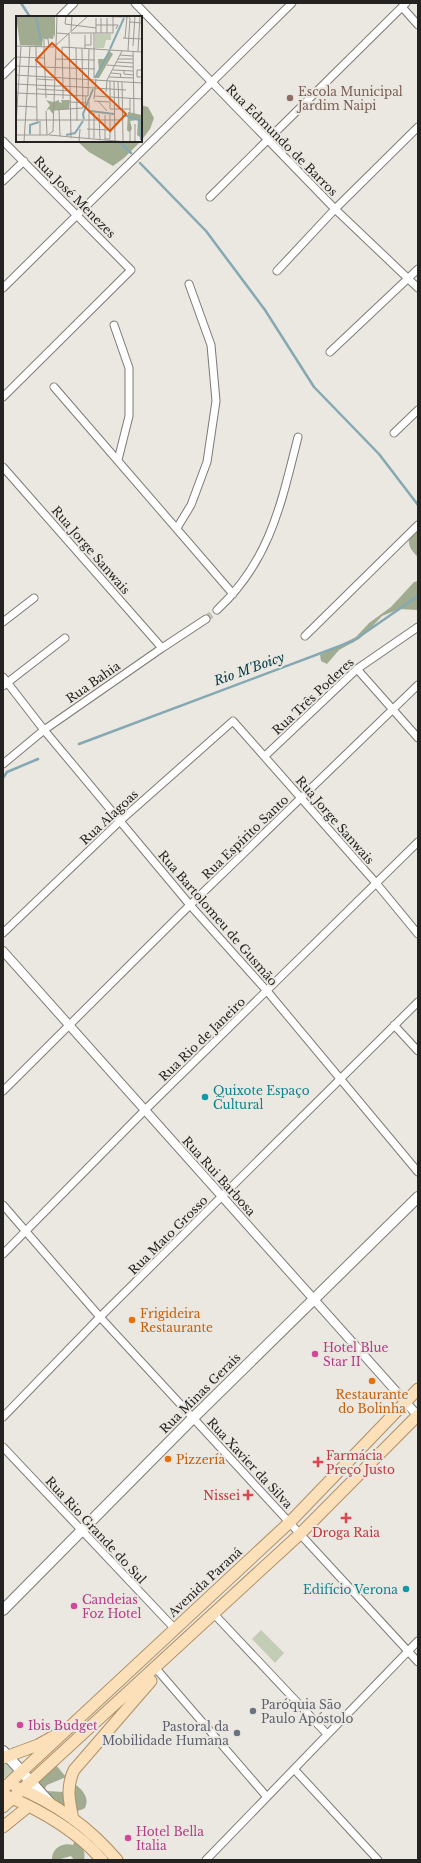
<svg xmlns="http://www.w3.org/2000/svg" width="421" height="1863" font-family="'Libre Baskerville',serif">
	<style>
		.green { fill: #c3cdb6 }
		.forest { fill: #a0ab8f }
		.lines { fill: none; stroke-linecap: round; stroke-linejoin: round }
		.stream { stroke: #85a9b2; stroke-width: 2.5 }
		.minor-tunnel { stroke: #c3c0bb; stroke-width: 7; stroke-dasharray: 7 3.5; stroke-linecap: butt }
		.minor-casing { stroke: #7e7a75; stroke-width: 9 }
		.tertiary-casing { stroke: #7e7a75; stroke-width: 10 }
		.secondary-casing { stroke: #7e7a75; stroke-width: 12 }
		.primary-casing { stroke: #af9065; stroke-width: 13 }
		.minor { stroke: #fff; stroke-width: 7 }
		.tertiary { stroke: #fff; stroke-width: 8 }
		.secondary { stroke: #fff; stroke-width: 10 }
		.primary { stroke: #fce0b9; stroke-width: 11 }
		.education-dot { fill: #8d6e63; stroke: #ebe7e1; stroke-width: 1.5 }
		.culture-dot { fill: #0f9aa8; stroke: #ebe7e1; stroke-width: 1.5 }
		.food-dot { fill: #e8710a; stroke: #ebe7e1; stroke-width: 1.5 }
		.hotel-dot { fill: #d1479c; stroke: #ebe7e1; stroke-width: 1.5 }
		.health-dot { fill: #e0444e; stroke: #ebe7e1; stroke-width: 1.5 }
		.worship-dot { fill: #6b7280; stroke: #ebe7e1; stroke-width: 1.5 }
		.labels { text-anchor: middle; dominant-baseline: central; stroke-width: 4; stroke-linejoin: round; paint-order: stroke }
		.education-label { font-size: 12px; fill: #785e54; stroke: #ebe7e1; text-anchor: start }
		.street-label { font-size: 12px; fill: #242321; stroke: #ebe7e1 }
		.culture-label { font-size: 12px; fill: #0d838f; stroke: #ebe7e1; text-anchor: start }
		.food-label { font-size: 12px; fill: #c56008; stroke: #ebe7e1; text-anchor: start }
		.hotel-label { font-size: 12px; fill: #b23c85; stroke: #ebe7e1; text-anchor: start }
		.health-label { font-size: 12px; fill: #be3a42; stroke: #ebe7e1; text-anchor: start }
		.worship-label { font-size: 12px; fill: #5b616d; stroke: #ebe7e1; text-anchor: start }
		.water-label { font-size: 13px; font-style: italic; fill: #013b46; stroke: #ebe7e1 }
		.inset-river { fill: none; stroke: #85a9b2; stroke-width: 2 }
		.inset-road { fill: none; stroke: #9b9994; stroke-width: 1 }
		.view { fill: #de560d; fill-opacity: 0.15; stroke: #de560d; stroke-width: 2 }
		.inset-edge { fill: none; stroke: #242321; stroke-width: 2 }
	</style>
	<rect width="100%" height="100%" fill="#ebe7e1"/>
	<path class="green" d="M261 1630 284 1653 275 1663 252 1639Z
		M3 1756 15 1770 7 1778 3 1777Z"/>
	<path class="forest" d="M141 105 148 107 154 118 150 129 141 141Z
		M77 141H141L124 158 113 166 89 152Z
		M418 530V557C411 550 408 546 409 537Z
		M418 581V610L399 609 382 616 368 631 359 639 339 650 327 664 321 661 320 655 356 637 369 623 391 607 414 582Z
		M55 1764 66 1777 47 1785 45 1788 47 1791 63 1792 73 1783C82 1789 90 1797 85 1808 64 1819 51 1799 39 1785L38 1780Z
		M75 1840C82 1846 86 1851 84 1860H74L71 1856 57 1860 52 1859C52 1848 63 1842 73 1845Z"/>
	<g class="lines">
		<path class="stream" d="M21 3 30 17
			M119 141 131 153
			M140 163 206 231 265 310 314 387 379 454 418 505
			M79 744 353 641 418 596
			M3 778 7 772 38 759"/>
		<path class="minor-tunnel" d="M206 619 217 610"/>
		<defs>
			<path id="minor" d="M135 3 335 209 418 288
				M402 7 418 25
				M60 17 74 3
				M3 75 17 61
				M3 141 131 270 3 397
				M3 181 24 161
				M210 197 406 3
				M277 271 335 209 418 127
				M3 288 292 3
				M114 325 129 368V416L118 460
				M330 352 418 269
				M54 387 233 594
				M394 433 418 410
				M3 467 162 648
				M177 528 191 505 207 462 216 401 211 345 189 284
				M217 610C270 561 281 504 298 437
				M3 622 34 598
				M305 636 418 525
				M357 669 418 738
				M3 677 44 730 190 905 267 991 418 1172
				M3 686 65 638
				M265 756 357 669 418 627
				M3 764 44 730 162 648 206 619
				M3 933 120 821 233 721 376 883 418 934
				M394 1025 418 1051
				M3 1091 190 905 418 685
				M3 1205 100 1317 418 1662
				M3 1254 145 1110 418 842
				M3 1417 100 1317 418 1002
				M3 1447 174 1628
				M214 1614 327 1734
				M159 1672 267 1797
				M294 1769 378 1860
				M206 1860 418 1641"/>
			<path id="tertiary" d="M3 951 418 1416"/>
			<path id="secondary" d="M3 1610 193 1418 418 1197
				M3 1751 50 1803"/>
			<path id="primary" d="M3 1758 38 1745 56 1735
				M16 1787C55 1803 90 1828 117 1860
				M3 1789 290 1522 418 1389
				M7 1796C42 1811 77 1831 102 1860
				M3 1807 300 1534 418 1415
				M73 1819C69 1801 66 1787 74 1770L151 1681
				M3 1827 29 1806"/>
		</defs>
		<use href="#minor" class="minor-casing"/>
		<use href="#tertiary" class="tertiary-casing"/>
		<use href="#secondary" class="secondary-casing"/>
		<use href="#primary" class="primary-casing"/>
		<use href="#minor" class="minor"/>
		<use href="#tertiary" class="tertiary"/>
		<use href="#secondary" class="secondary"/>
		<use href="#primary" class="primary"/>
	</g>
	<circle class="education-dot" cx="290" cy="98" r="4"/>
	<g class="culture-dot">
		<circle cx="205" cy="1097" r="4"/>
		<circle cx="406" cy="1589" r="4"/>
	</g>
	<g class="food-dot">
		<circle cx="132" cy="1320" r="4"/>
		<circle cx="372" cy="1381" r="4"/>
		<circle cx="168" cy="1459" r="4"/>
	</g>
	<g class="hotel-dot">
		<circle cx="315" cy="1354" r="4"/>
		<circle cx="74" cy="1606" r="4"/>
		<circle cx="20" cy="1725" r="4"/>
		<circle cx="128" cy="1838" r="4"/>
	</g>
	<g class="health-dot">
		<path d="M316 1456h4v4h4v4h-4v4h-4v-4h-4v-4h4z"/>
		<path d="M246 1489h4v4h4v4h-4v4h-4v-4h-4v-4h4z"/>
		<path d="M344 1512h4v4h4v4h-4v4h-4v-4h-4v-4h4z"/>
	</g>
	<g class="worship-dot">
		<circle cx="253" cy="1711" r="4"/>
		<circle cx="237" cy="1733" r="4"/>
	</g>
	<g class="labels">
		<g class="education-label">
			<text x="298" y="91">Escola Municipal<tspan x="298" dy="14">Jardim Naipi</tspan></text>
		</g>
		<g class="street-label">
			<text transform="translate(282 140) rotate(45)">Rua Edmundo de Barros</text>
			<text transform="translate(75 197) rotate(45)">Rua José Menezes</text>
			<text transform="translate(91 550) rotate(49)">Rua Jorge Sanwais</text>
			<text transform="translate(93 682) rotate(-35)">Rua Bahia</text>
			<text transform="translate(313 696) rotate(-43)">Rua Três Poderes</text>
			<text transform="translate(109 817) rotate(-43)">Rua Alagoas</text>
			<text transform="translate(335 820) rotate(49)">Rua Jorge Sanwais</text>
			<text transform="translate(245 837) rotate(-44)">Rua Espírito Santo</text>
			<text transform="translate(218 918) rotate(49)">Rua Bartolomeu de Gusmão</text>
			<text transform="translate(202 1039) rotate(-44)">Rua Rio de Janeiro</text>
			<text transform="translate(219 1176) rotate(48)">Rua Rui Barbosa</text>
			<text transform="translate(168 1235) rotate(-45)">Rua Mato Grosso</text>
			<text transform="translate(200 1393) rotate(-45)">Rua Minas Gerais</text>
			<text transform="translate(250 1463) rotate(47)">Rua Xavier da Silva</text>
			<text transform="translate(96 1530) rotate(47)">Rua Rio Grande do Sul</text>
			<text transform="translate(205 1582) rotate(-43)">Avenida Paraná</text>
		</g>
		<g class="culture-label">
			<text x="213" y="1090">Quixote Espaço<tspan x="213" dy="14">Cultural</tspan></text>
			<text x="398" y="1589" text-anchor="end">Edifício Verona</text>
		</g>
		<g class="food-label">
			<text x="140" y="1313">Frigideira<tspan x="140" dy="14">Restaurante</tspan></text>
			<text x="372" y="1394" text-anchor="middle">Restaurante<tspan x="372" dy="14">do Bolinha</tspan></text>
			<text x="176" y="1459">Pizzería</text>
		</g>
		<g class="hotel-label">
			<text x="323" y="1347">Hotel Blue<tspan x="323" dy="14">Star II</tspan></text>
			<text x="82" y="1599">Candeias<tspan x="82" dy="14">Foz Hotel</tspan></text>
			<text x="28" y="1725">Ibis Budget</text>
			<text x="136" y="1831">Hotel Bella<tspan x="136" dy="14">Italia</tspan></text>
		</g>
		<g class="health-label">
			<text x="326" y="1455">Farmácia<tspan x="326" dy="14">Preço Justo</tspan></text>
			<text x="240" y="1495" text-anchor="end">Nissei</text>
			<text x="346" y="1532" text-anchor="middle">Droga Raia</text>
		</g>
		<g class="worship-label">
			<text x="261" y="1704">Paróquia São<tspan x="261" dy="14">Paulo Apóstolo</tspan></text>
			<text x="229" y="1726" text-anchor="end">Pastoral da<tspan x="229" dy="14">Mobilidade Humana</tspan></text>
		</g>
		<g class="water-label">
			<text transform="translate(249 669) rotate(-20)">Rio M'Boicy</text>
		</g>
	</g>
	<g transform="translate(16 16)">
		<rect width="126" height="126" fill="#ebe7e1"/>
		<path d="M79 18H95V24H90L88 32H79Z" fill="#c3cdb6"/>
		<path d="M0 0H39V22L38 18 37 23 27 22 26 30 4 29ZM93 35 97 38 83 62H78L83 54 82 43H88ZM30 84 37 86 43 84V86L46 87 45 84H54L53 93 38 94 37 98 33 93 30 95 34 89ZM112 96 126 99V122L121 119 122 104 114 105 116 113 113 116 111 114Z" fill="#a0ab8f"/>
		<path class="inset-river" d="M20 0 25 25M94 33 108 2M79 62 94 34M74 95 98 98M108 99 126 105M68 103 67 98 77 73M123 103 125 124M14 118V109L23 106M50 119 59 117 67 105"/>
		<path class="inset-road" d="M50 0 49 8 80 12M63 0 114 1M80 2V17M85 2V17M91 2V17M113 6 126 7M80 9H102L100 13M55 15 56 0M41 17 53 18 55 122M55 17H97V0M69 19V32M107 22 126 23M109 22 111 1M69 29H75V18M0 30 38 31 72 0M28 30V22L32 23 33 31M117 30 119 0M20 31 21 105M28 31 30 82M60 32 61 105M112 35 114 2M117 35 118 99M122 35 124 0M104 39 117 40M0 41 29 42M40 43 79 44M102 43H117M100 46 117 47M91 49 117 51M0 50 79 53M97 54 117 55M126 54H121V61H126M108 55V58L118 59M95 57 105 58 104 62M0 59 126 67M93 61 118 62M78 62V17M21 63 38 64M94 65V93H114M98 65 99 125M102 66 103 93M106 66 107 125M0 68 38 70M38 70H47L46 31 126 36M21 73 38 74M39 74 54 75M90 76 91 64 106 35M0 77 72 80 73 32M78 80 126 83M114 82V97M47 83V70L110 74M78 83 80 63M78 85 93 86M82 85 91 95M54 86 70 87M73 86V123M0 90 21 91M69 92 70 80M38 94 67 92 66 33M43 94 44 120M30 95 31 119M78 97V122M83 98 84 124M89 99V123M0 104H107M24 105V119M0 108 5 30M119 108V126M71 113 94 114M0 119H32L37 115 41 0M33 119 111 126M88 123H94V99M8 126 14 30M63 126 64 113M114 126V108"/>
		<path class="view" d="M36 27 110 98 94 115 20 44Z"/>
		<rect width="126" height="126" class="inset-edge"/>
	</g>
	<rect width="421" height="1863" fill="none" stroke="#242321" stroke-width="8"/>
</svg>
